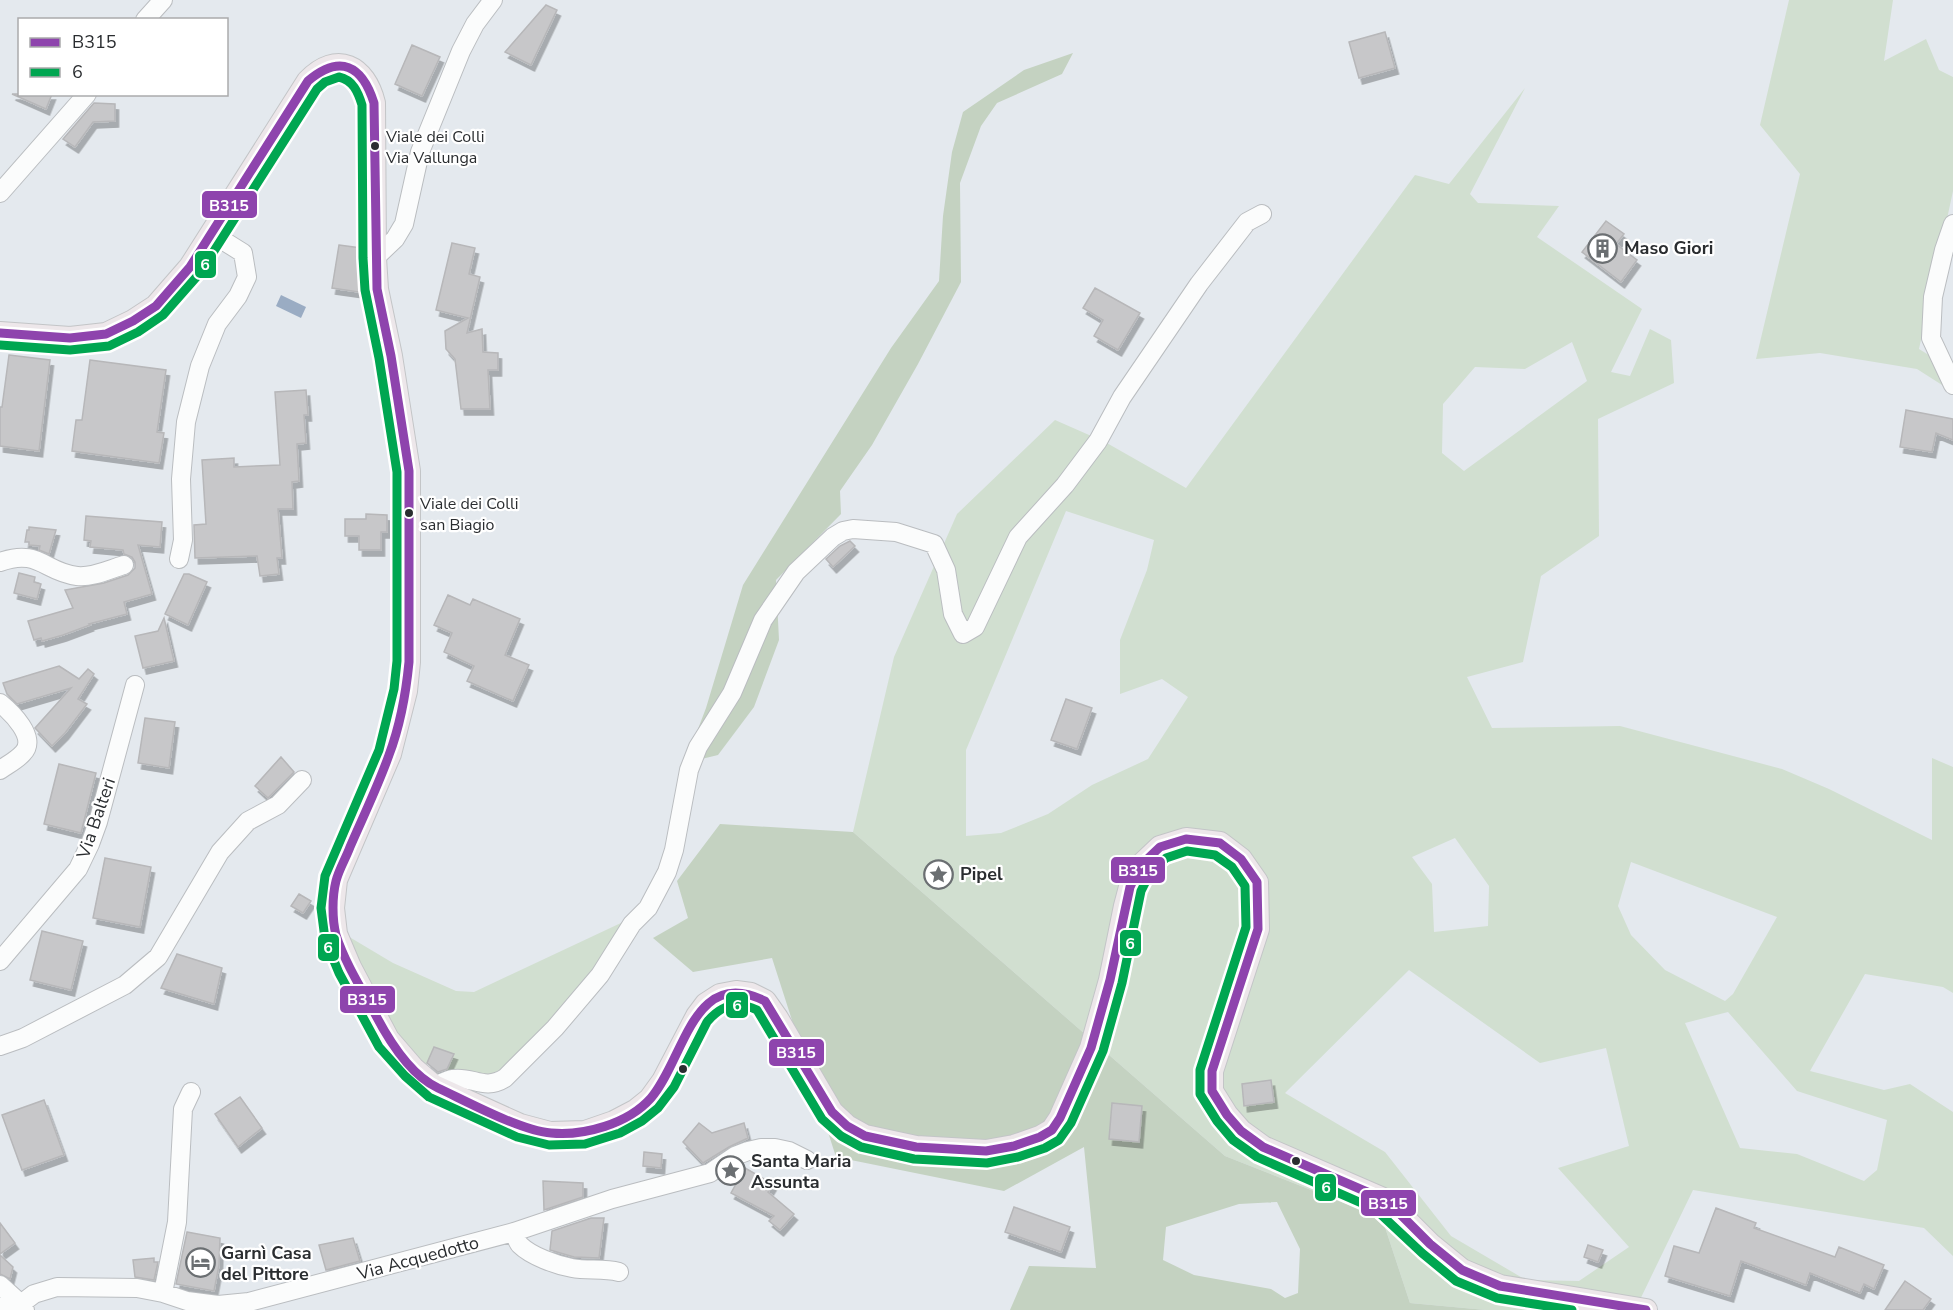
<svg xmlns="http://www.w3.org/2000/svg" width="1953" height="1310" font-family="'Nunito Sans',sans-serif">
	<style>
		.green { fill: #d1dfd0; fill-rule: evenodd }
		.forest { fill: #c4d2c1; fill-rule: evenodd }
		.water { fill: #9aacc3 }
		.building { fill: #c7c7c9; stroke: #b7b7b9; stroke-width: 1.5; filter: url(#shadow) }
		.lines { fill: none; stroke-linecap: round; stroke-linejoin: round }
		.minor-casing { stroke: #babdc0; stroke-width: 20 }
		.major-casing { stroke: #c3c5c7; stroke-width: 24 }
		.minor { stroke: #fbfcfc; stroke-width: 18 }
		.major { stroke: #ede7ea; stroke-width: 22 }
		.bus-1-casing { stroke: #fff; stroke-width: 14 }
		.bus-2-casing { stroke: #fff; stroke-width: 14 }
		.bus-1 { stroke: #8e44ad; stroke-width: 9 }
		.bus-2 { stroke: #00a651; stroke-width: 9 }
		.bus-dot { fill: #2a2d30; stroke: #fff; stroke-width: 2 }
		.labels { text-anchor: middle; dominant-baseline: central; stroke-width: 4.5; stroke-linejoin: round; paint-order: stroke }
		.bus-label { font-size: 16px; fill: #2a2d30; stroke: #fff; text-anchor: start }
		.poi-label { font-size: 18px; font-weight: bold; fill: #2a2d30; stroke: #fff; text-anchor: start }
		.street-label { font-size: 18px; fill: #2a2d30; stroke: #fff }
		.line-badge { stroke: #fff; stroke-width: 2 }
		.badge-label { font-size: 16px; text-anchor: middle; font-weight: bold; fill: #fff }
	</style>
	<defs>
		<filter id="shadow"><feDropShadow dx="3.5" dy="6" stdDeviation="0" flood-color="#0004"/></filter>
	</defs>
	<rect width="100%" height="100%" fill="#e4e9ee"/>
	<path class="green" d="M1789 0H1893L1884 61 1926 39 1939 70 1953 77V191L1919 349 1953 370V392L1917 369 1820 353 1756 359 1800 174 1760 125Z
		M1525 88 1470 194 1478 203 1559 206 1537 237 1642 309 1611 372 1630 376 1650 329 1671 340 1674 383 1598 419 1599 536 1541 576 1523 662 1467 677 1492 728 1620 726 1782 769 1829 789 1932 840V758L1953 767V993L1943 987 1865 974 1810 1071 1884 1090 1910 1084 1953 1112V1256L1924 1228 1693 1190 1635 1310H1486L1410 1303 1382 1218 1225 1156 853 832 894 657 957 514 1055 420 1105 442 1186 488 1415 175 1449 184ZM1572 342 1587 381 1464 471 1442 453 1443 404 1475 367 1525 369ZM1066 511 1154 540 1147 570 1120 640V694L1162 679 1188 697 1148 759 1092 785 1048 814 1001 833 966 836V750ZM1455 838 1489 886 1488 926 1434 932 1432 884 1412 857ZM1631 862 1777 917 1733 994 1725 1001 1665 970 1631 935 1618 906ZM1409 970 1540 1063 1606 1048 1629 1146 1558 1168 1629 1247 1579 1281 1526 1280 1451 1236 1385 1152 1285 1093ZM1728 1012 1797 1091 1887 1120 1877 1170 1864 1181 1797 1154 1740 1148 1685 1023Z
		M623 922 605 964 504 1074 467 1077 446 1071 453 1054 434 1047 426 1067 392 1030 346 935 393 963 456 991 474 992Z"/>
	<path class="forest" d="M1073 53 1062 74 997 103 981 126 960 183 961 282 918 364 872 445 840 491 841 514 776 580 779 640 754 707 718 755 685 763 706 708 743 585 891 348 939 281 943 216 952 152 963 112 1024 70Z
		M720 824 853 832 1225 1156 1382 1218 1410 1303 1486 1310H1010L1029 1266 1096 1268 1084 1147 1004 1191 836 1157 772 958 693 972 653 938 688 918 677 881ZM1277 1202 1300 1249 1298 1293 1285 1298 1271 1289 1194 1275 1163 1260 1166 1227 1239 1204Z"/>
	<path class="water" d="M281 295 306 307 301 318 276 306Z"/>
	<path class="building" d="M546 5 557 10 531 65 505 52Z
		M1385 32 1395 68 1359 78 1349 42Z
		M412 45 440 57 422 96 395 84Z
		M12 94H52L46 109Z
		M94 103 115 104V121L93 122 75 147 63 139Z
		M1606 221 1624 234 1616 244 1637 260 1621 282 1582 252Z
		M452 243 475 248 469 274 480 277 467 333 482 329 483 352 498 353V370H488L490 409H461L455 359 446 349 445 331 468 318 436 310Z
		M339 245 361 248 362 272 359 292 332 288Z
		M1095 288 1140 313 1118 350 1094 336 1103 320 1083 308Z
		M9 355 50 360 39 451 0 446V407H2Z
		M90 360 166 370 157 432 164 433 159 463 72 451 76 420H82Z
		M306 390 308 415H304L306 443 297 444 299 481 292 482 293 509H278L282 558H277L279 574 260 576 257 556 195 558 194 525 206 524 202 460 234 458V467L280 465 275 392Z
		M1906 410 1953 419V440L1936 433 1932 452 1900 447Z
		M366 514 387 515V532H381V550H359V536H345V519H366Z
		M86 516 162 522 160 547 138 545 152 594 124 602 127 614 89 624 90 625 63 635 42 641 41 638 34 640 28 621 73 608 65 590 104 583 128 575 135 568V562L132 557 124 554 123 550 90 547 91 541 84 540Z
		M29 527 56 530 49 554 39 550 40 546 29 545V542H25L27 530H29Z
		M850 541 855 546 833 567 826 559 840 546Z
		M19 573 35 577 34 582 41 584 37 599 14 593Z
		M184 574H189L207 582 188 625 165 614Z
		M448 595 470 605 473 599 520 619 505 655 529 665 513 701 467 681 474 666 444 652 452 633 434 625Z
		M164 618 174 661 143 668 135 636 158 631Z
		M59 666 79 679 88 669 94 674 78 699 87 704 65 733 52 746 35 728 71 688 17 704 7 694 3 683Z
		M1066 699 1092 708 1077 749 1051 740Z
		M145 718 175 722 169 768 138 763Z
		M281 757 294 772 268 798 255 786Z
		M59 764 96 773 81 833 44 824Z
		M105 858 151 867 140 927 93 918Z
		M299 894 311 901 303 913 291 906Z
		M42 931 83 941 71 990 30 980Z
		M177 954 222 968 214 1004 161 988Z
		M434 1047 454 1054 447 1069 438 1072 427 1063Z
		M1271 1080 1274 1102 1244 1106 1242 1084Z
		M240 1097 262 1128 238 1147 215 1114Z
		M44 1100 64 1155 22 1170 2 1115Z
		M1112 1103 1142 1106 1139 1142 1109 1139Z
		M699 1123 712 1133 744 1123 748 1138 729 1147 703 1163 683 1142Z
		M644 1152 662 1154 661 1168 643 1166Z
		M745 1168 773 1184 768 1192 794 1214 780 1230 769 1221 774 1216 731 1193Z
		M543 1181 583 1183V1197L544 1210Z
		M1014 1207 1070 1227 1061 1252 1005 1232Z
		M1716 1208 1756 1223 1754 1228 1835 1257 1839 1247 1884 1265 1874 1289 1864 1284 1860 1293 1810 1273 1806 1285 1741 1261 1730 1296 1665 1276 1674 1246 1699 1253Z
		M591 1218H604L599 1258 574 1257 550 1250 552 1231Z
		M0 1223 15 1243 0 1254Z
		M187 1232 220 1238 219 1265 214 1291 176 1284Z
		M353 1238 360 1261 326 1270 319 1245Z
		M1588 1245 1603 1250 1598 1262 1584 1257Z
		M0 1255 13 1267 10 1279 0 1274Z
		M154 1258V1262H158L154 1280 135 1277 133 1260Z
		M1905 1281 1931 1299 1923 1310H1885Z"/>
	<g class="lines">
		<defs>
			<path id="minor" d="M145 20 163 0
				M0 193 87 94
				M1953 224 1944 250 1933 297 1931 338 1953 385
				M375 258 395 239 404 224 420 152 461 51 475 24 493 0
				M179 559 183 540 181 479 186 422 200 366 217 324 238 296 247 277 243 253 211 233
				M0 562C39 548 44 572 77 576 92 578 110 569 124 565
				M0 703C11 712 38 738 23 753 17 760 7 765 0 770
				M0 961 78 869 90 844 98 822 135 685
				M0 1046 23 1038 125 985 158 957 220 852 248 821 278 805 302 780
				M434 1086C440 1084 447 1080 453 1079 473 1076 484 1091 505 1078L555 1028 600 975 632 924 648 908 667 872 674 850 689 770 698 747 732 693 763 620 796 572 833 537 843 531 853 529 896 532 934 544 946 570 953 614 963 634 975 627 1018 537 1065 485 1098 441 1122 397 1199 284 1247 222 1262 214
				M514 1232C516 1236 517 1242 520 1245 531 1256 556 1265 572 1268 587 1271 603 1268 619 1272
				M0 1285 21 1304 25 1310
				M163 1293 177 1222 183 1109 191 1092
				M0 1307 21 1304 34 1294 57 1287 137 1288 163 1293 187 1301 218 1305 249 1302 514 1232 612 1199 710 1173 735 1156 748 1151 761 1148H775L789 1151 807 1160"/>
			<path id="major" d="M0 333 70 338 106 334 133 321 156 306 190 267 308 81C337 51 365 66 374 103L375 258 377 289 391 356 409 471V662L406 691 390 754 336 880 333 908 336 934 350 967 388 1039 413 1068 434 1086 520 1125 550 1133 585 1132 614 1122 635 1111 650 1099 663 1081 697 1016 706 1004 720 995 736 992 751 994 765 1001 777 1018 832 1112 847 1126 865 1136 916 1147 986 1151 1014 1146 1040 1137 1052 1130 1060 1118 1091 1048 1110 980 1125 906 1130 887 1140 866 1160 847 1186 839 1220 843 1241 859 1257 882 1258 929 1212 1071V1091L1227 1115 1241 1131 1263 1147 1381 1198 1391 1205 1430 1244 1462 1270 1500 1286 1646 1310"/>
		</defs>
		<use href="#minor" class="minor-casing"/>
		<use href="#major" class="major-casing"/>
		<use href="#minor" class="minor"/>
		<use href="#major" class="major"/>
		<defs>
			<path id="bus-1" d="M0 333 70 338 106 334 133 321 156 306 190 267 308 81C340 54 362 65 374 103L377 289 391 356 409 471V662C406 693 400 726 389 755 378 786 363 817 350 847 346 858 339 869 336 881 332 897 332 919 336 935 344 960 359 985 372 1008 386 1036 408 1074 438 1088 466 1101 521 1131 551 1133 584 1136 628 1124 651 1098 685 1058 693 965 765 1001L832 1112 847 1126 865 1136 916 1147 986 1151 1014 1146 1040 1137 1052 1130 1060 1118 1091 1048 1110 980 1130 887 1140 866 1160 847 1186 839 1220 843 1241 859 1257 882 1258 929 1212 1071V1091L1227 1115 1241 1131 1263 1147 1381 1198 1391 1205 1430 1244 1462 1270 1500 1286 1646 1310"/>
			<path id="bus-2" d="M0 345 70 350 109 346 138 332 163 315 200 273 317 89 325 82 339 77C353 80 358 92 362 105L363 258 365 290 379 358 397 472V661L394 689 379 750 325 876 321 908 325 939 339 973 379 1047 405 1076 429 1097 517 1137 549 1145 585 1144 620 1133 642 1121 658 1108 674 1087 707 1022C721 1005 737 1000 757 1010L822 1119 841 1136 861 1147 914 1159 987 1163 1018 1157 1045 1148 1059 1140 1071 1123 1103 1051 1122 983 1141 891 1150 873 1166 858 1187 851 1215 855 1232 867 1245 886 1246 927 1200 1070V1094L1217 1121 1233 1140 1257 1157 1375 1209 1422 1253 1456 1281 1497 1298 1572 1310"/>
		</defs>
		<use href="#bus-1" class="bus-1-casing"/>
		<use href="#bus-2" class="bus-2-casing"/>
		<use href="#bus-1" class="bus-1"/>
		<use href="#bus-2" class="bus-2"/>
	</g>
	<defs>
		<symbol id="building-ring" viewBox="-11 -11 22 22"><circle r="9.5" fill="#fff" stroke="#6b6f72" stroke-width="1.5"/><path d="M-4-6H4V6H1V3H-1V6H-4ZM-2.5-4.3h1.7v1.8h-1.7ZM.8-4.3h1.7v1.8H.8ZM-2.5-1h1.7V.8h-1.7ZM.8-1h1.7V.8H.8Z" fill="#6b6f72"/></symbol>
		<symbol id="sight-ring" viewBox="-11 -11 22 22"><circle r="9.5" fill="#fff" stroke="#6b6f72" stroke-width="1.5"/><path d="M0-6L1.8-2.2L6-1.7L2.9 1.2L3.7 5.4L0 3.3L-3.7 5.4L-2.9 1.2L-6-1.7L-1.8-2.2Z" fill="#6b6f72"/></symbol>
		<symbol id="hotel-ring" viewBox="-11 -11 22 22"><circle r="9.5" fill="#fff" stroke="#6b6f72" stroke-width="1.5"/><path d="M-6-4.5h1.5V1H6V5H4.5V3h-9V5H-6ZM-4 0a1.8 1.8 0 1 1 3.6 0ZM.5 0V-2.5h3Q6-2.5 6 0Z" fill="#6b6f72"/></symbol>
	</defs>
	<g fill-rule="evenodd">
		<use href="#building-ring" x="1586" y="232" width="33" height="33"/>
		<use href="#sight-ring" x="922" y="858" width="33" height="33"/>
		<use href="#sight-ring" x="714" y="1154" width="33" height="33"/>
		<use href="#hotel-ring" x="184" y="1246" width="33" height="33"/>
	</g>
	<g class="bus-dot">
		<circle cx="375" cy="146" r="5"/>
		<circle cx="409" cy="513" r="5"/>
		<circle cx="683" cy="1069" r="5"/>
		<circle cx="1296" cy="1161" r="5"/>
	</g>
	<g class="labels">
		<g class="bus-label">
			<text x="386" y="137">Viale dei Colli<tspan x="386" dy="21">Via Vallunga</tspan></text>
			<text x="420" y="504">Viale dei Colli<tspan x="420" dy="21">san Biagio</tspan></text>
		</g>
		<g class="poi-label">
			<text x="1624" y="248">Maso Giori</text>
			<text x="960" y="874">Pipel</text>
			<text x="751" y="1161">Santa Maria<tspan x="751" dy="21">Assunta</tspan></text>
			<text x="221" y="1253">Garnì Casa<tspan x="221" dy="21">del Pittore</tspan></text>
		</g>
		<g class="street-label">
			<text transform="translate(96 818) rotate(-71)">Via Balteri</text>
			<text transform="translate(418 1258) rotate(-15)">Via Acquedotto</text>
		</g>
	</g>
	<g class="line-badge">
		<rect x="201" y="190" width="57" height="29" rx="6" fill="#8e44ad"/>
		<rect x="194" y="250" width="23" height="29" rx="6" fill="#00a651"/>
		<rect x="1110" y="856" width="56" height="28" rx="6" fill="#8e44ad"/>
		<rect x="1119" y="929" width="23" height="28" rx="6" fill="#00a651"/>
		<rect x="317" y="933" width="23" height="29" rx="6" fill="#00a651"/>
		<rect x="339" y="985" width="57" height="29" rx="6" fill="#8e44ad"/>
		<rect x="725" y="991" width="24" height="28" rx="6" fill="#00a651"/>
		<rect x="768" y="1038" width="57" height="29" rx="6" fill="#8e44ad"/>
		<rect x="1314" y="1173" width="23" height="29" rx="6" fill="#00a651"/>
		<rect x="1360" y="1189" width="57" height="28" rx="6" fill="#8e44ad"/>
	</g>
	<g class="badge-label">
		<text x="229" y="211">B315</text>
		<text x="205" y="270">6</text>
		<text x="1138" y="876">B315</text>
		<text x="1130" y="949">6</text>
		<text x="328" y="953">6</text>
		<text x="367" y="1005">B315</text>
		<text x="737" y="1011">6</text>
		<text x="796" y="1058">B315</text>
		<text x="1326" y="1193">6</text>
		<text x="1388" y="1209">B315</text>
	</g>
	<rect x="18" y="18" width="210" height="78" fill="#ffffff" stroke="#aaabac" stroke-width="1.5"/>
	<rect x="30" y="38" width="30" height="9" fill="#8e44ad" stroke="#aaabac" stroke-width="1.5"/>
	<text x="72" y="48" font-size="18" fill="#2a2d30">B315</text>
	<rect x="30" y="68" width="30" height="9" fill="#00a651" stroke="#aaabac" stroke-width="1.5"/>
	<text x="72" y="78" font-size="18" fill="#2a2d30">6</text>
</svg>
